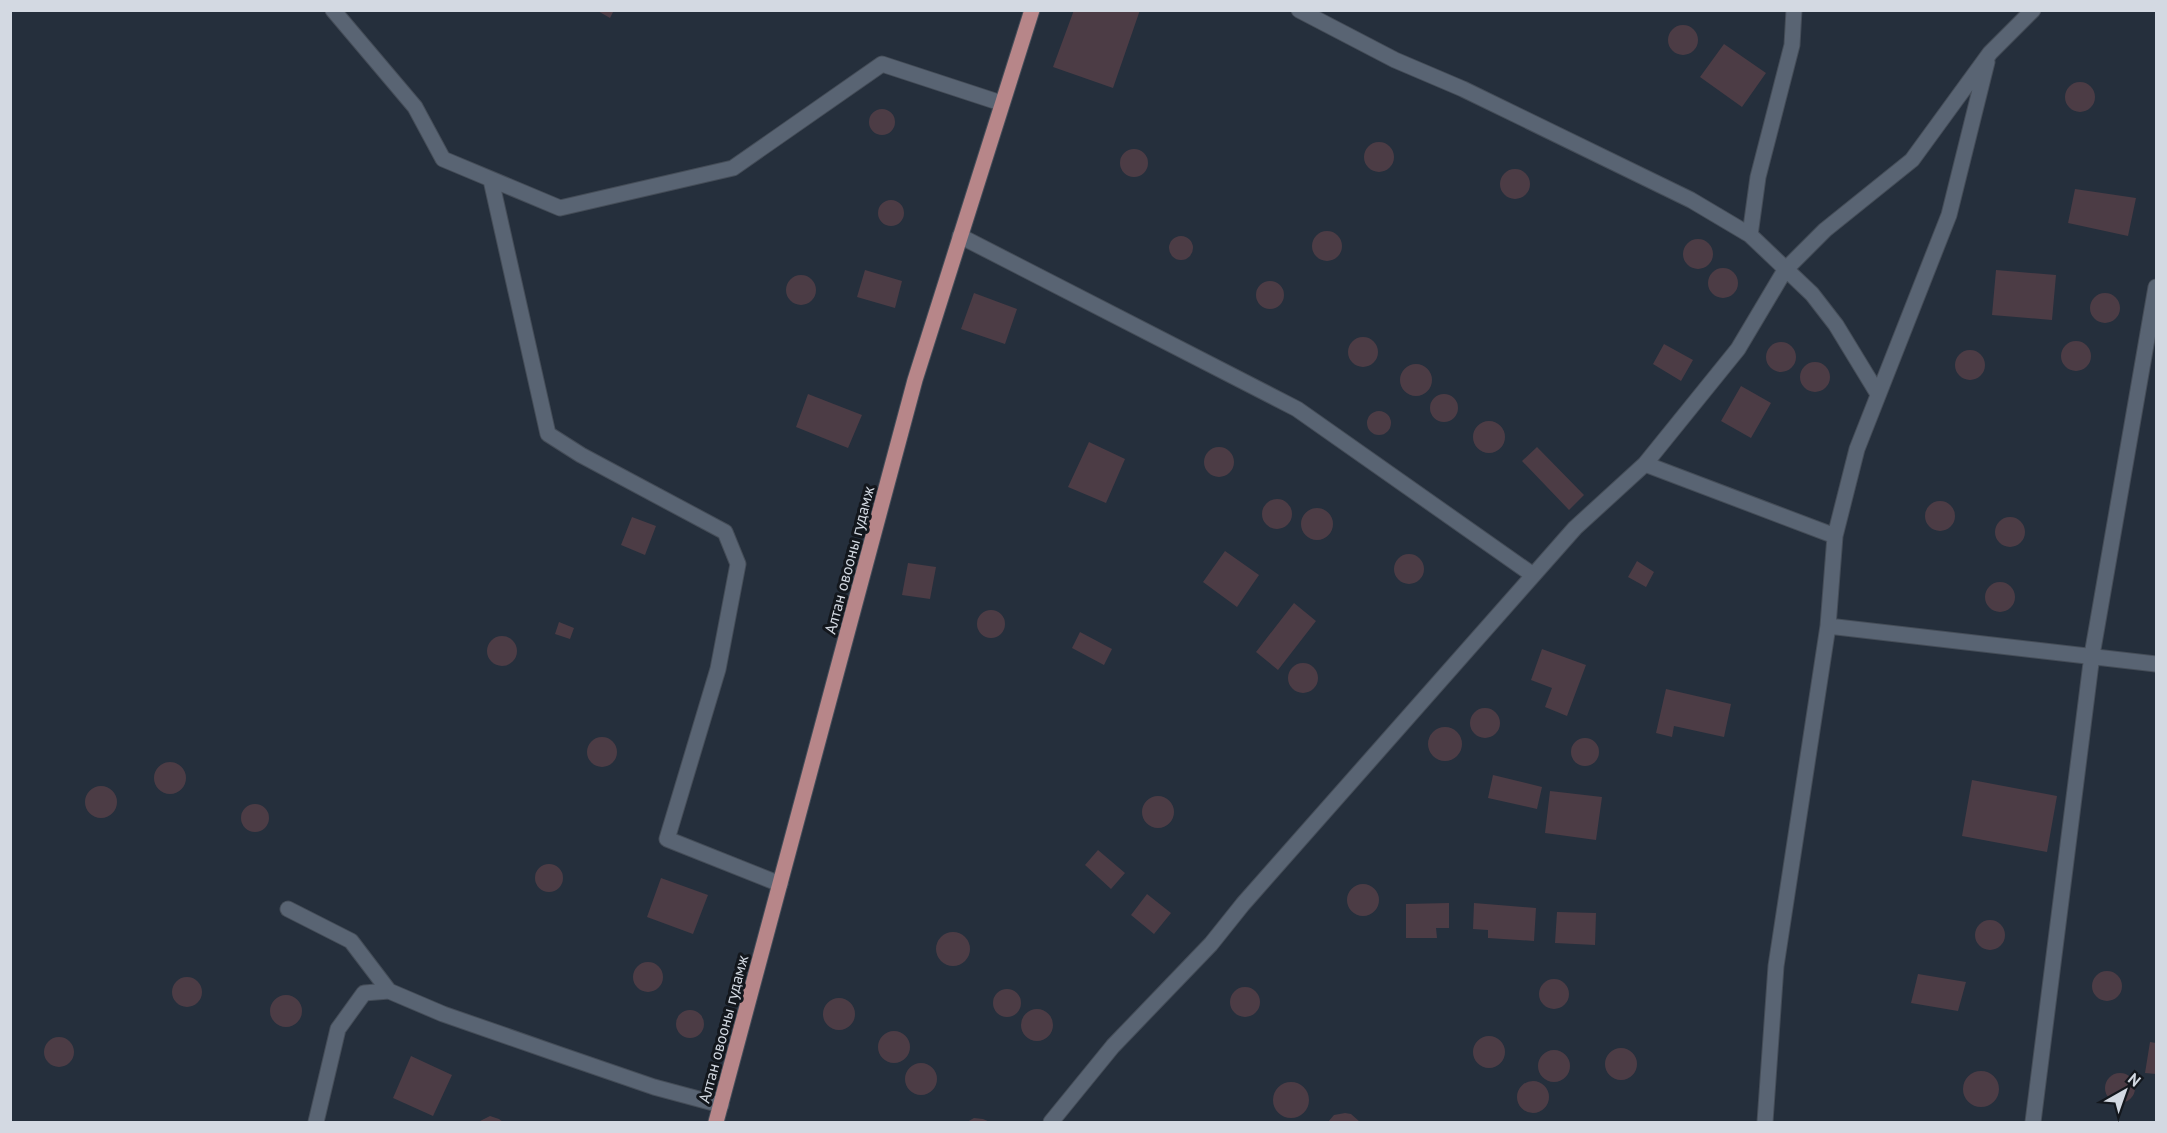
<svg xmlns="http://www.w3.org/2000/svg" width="2167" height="1133" font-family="'PT Sans',sans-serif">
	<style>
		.building { fill: #4c3c45 }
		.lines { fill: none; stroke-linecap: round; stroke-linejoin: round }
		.minor-casing { stroke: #454d58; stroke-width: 17 }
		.major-casing { stroke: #454d58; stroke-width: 17 }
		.minor { stroke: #596473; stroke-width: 15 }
		.major { stroke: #b78689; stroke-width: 15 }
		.labels { text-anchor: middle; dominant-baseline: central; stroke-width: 6; stroke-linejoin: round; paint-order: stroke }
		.street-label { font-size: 16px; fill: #d3d9e2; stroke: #13171d }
	</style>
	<rect width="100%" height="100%" fill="#252f3c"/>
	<path class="building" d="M596 10H614L610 18Z
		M1074 10H1140L1113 88 1053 67Z
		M1668 40a15 15 0 1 1 30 0a15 15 0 1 1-30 0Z
		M1724 44 1766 73 1742 107 1700 77Z
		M2065 97a15 15 0 1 1 30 0a15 15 0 1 1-30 0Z
		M869 122a13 13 0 1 1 26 0a13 13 0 1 1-26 0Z
		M1364 157a15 15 0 1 1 30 0a15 15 0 1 1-30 0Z
		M1120 163a14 14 0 1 1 28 0a14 14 0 1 1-28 0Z
		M1500 184a15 15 0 1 1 30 0a15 15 0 1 1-30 0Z
		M2075 189 2136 198 2128 236 2068 223Z
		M878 213a13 13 0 1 1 26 0a13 13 0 1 1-26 0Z
		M1312 246a15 15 0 1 1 30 0a15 15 0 1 1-30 0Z
		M1169 248a12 12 0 1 1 24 0a12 12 0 1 1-24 0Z
		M1683 254a15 15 0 1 1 30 0a15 15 0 1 1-30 0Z
		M1708 283a15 15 0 1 1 30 0a15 15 0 1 1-30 0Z
		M865 270 902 281 895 308 857 297Z
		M1996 270 2056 275 2052 320 1992 315Z
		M786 290a15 15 0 1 1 30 0a15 15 0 1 1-30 0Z
		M1256 295a14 14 0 1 1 28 0a14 14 0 1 1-28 0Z
		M974 293 1017 309 1005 344 961 329Z
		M2090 308a15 15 0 1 1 30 0a15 15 0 1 1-30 0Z
		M1348 352a15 15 0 1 1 30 0a15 15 0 1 1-30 0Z
		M2061 356a15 15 0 1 1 30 0a15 15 0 1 1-30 0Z
		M1766 357a15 15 0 1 1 30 0a15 15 0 1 1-30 0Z
		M1664 344 1693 360 1681 381 1653 364Z
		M1955 365a15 15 0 1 1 30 0a15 15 0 1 1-30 0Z
		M1800 377a15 15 0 1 1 30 0a15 15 0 1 1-30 0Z
		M1400 380a16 16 0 1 1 32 0a16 16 0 1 1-32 0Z
		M1741 386 1771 403 1751 438 1721 421Z
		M1430 408a14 14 0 1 1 28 0a14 14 0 1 1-28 0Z
		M808 394 862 415 848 448 796 427Z
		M1367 423a12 12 0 1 1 24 0a12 12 0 1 1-24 0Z
		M1473 437a16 16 0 1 1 32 0a16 16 0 1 1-32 0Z
		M1089 442 1125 459 1106 503 1068 487Z
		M1204 462a15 15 0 1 1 30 0a15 15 0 1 1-30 0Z
		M1537 447 1584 495 1569 510 1522 461Z
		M1262 514a15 15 0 1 1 30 0a15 15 0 1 1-30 0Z
		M1925 516a15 15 0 1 1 30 0a15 15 0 1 1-30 0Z
		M1301 524a16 16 0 1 1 32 0a16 16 0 1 1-32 0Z
		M632 517 656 526 645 555 621 545Z
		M1995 532a15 15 0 1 1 30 0a15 15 0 1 1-30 0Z
		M1225 551 1259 575 1237 607 1203 582Z
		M1394 569a15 15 0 1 1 30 0a15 15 0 1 1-30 0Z
		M1637 561 1654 572 1646 587 1628 577Z
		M908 563 936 567 930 599 902 595Z
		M1985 597a15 15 0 1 1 30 0a15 15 0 1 1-30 0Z
		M1294 603 1316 621 1278 670 1256 652Z
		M977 624a14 14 0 1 1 28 0a14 14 0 1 1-28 0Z
		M559 622 574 628 570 639 555 634Z
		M1080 632 1112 649 1104 665 1072 648Z
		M487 651a15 15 0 1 1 30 0a15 15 0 1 1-30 0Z
		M1542 649 1586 665 1567 716 1545 707 1552 688 1531 680Z
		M1288 678a15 15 0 1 1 30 0a15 15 0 1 1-30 0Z
		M1666 689 1731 704 1724 737 1674 726 1672 737 1656 733Z
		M1470 723a15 15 0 1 1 30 0a15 15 0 1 1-30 0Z
		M1428 744a17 17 0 1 1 34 0a17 17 0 1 1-34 0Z
		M587 752a15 15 0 1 1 30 0a15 15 0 1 1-30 0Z
		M1571 752a14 14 0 1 1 28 0a14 14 0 1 1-28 0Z
		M154 778a16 16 0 1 1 32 0a16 16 0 1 1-32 0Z
		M1493 775 1542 787 1537 809 1488 798Z
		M1972 780 2057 796 2047 852 1962 836Z
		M85 802a16 16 0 1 1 32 0a16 16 0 1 1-32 0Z
		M1550 791 1602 797 1596 840 1545 833Z
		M1142 812a16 16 0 1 1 32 0a16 16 0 1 1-32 0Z
		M241 818a14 14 0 1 1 28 0a14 14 0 1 1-28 0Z
		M1098 850 1125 873 1111 889 1085 865Z
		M535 878a14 14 0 1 1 28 0a14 14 0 1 1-28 0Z
		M661 878 708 895 693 934 647 917Z
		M1347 900a16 16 0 1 1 32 0a16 16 0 1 1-32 0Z
		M1147 894 1171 913 1154 934 1131 915Z
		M1449 903V928H1436L1437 938H1406V904Z
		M1474 903 1536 908 1534 941 1488 938V930L1473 929Z
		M1557 912 1596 913 1595 945 1555 943Z
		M1975 935a15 15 0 1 1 30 0a15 15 0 1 1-30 0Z
		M936 949a17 17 0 1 1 34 0a17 17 0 1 1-34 0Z
		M633 977a15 15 0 1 1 30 0a15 15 0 1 1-30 0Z
		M2092 986a15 15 0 1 1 30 0a15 15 0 1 1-30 0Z
		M1918 974 1966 982 1958 1011 1911 1003Z
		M172 992a15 15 0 1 1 30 0a15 15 0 1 1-30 0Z
		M1539 994a15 15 0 1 1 30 0a15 15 0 1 1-30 0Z
		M1230 1002a15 15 0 1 1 30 0a15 15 0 1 1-30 0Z
		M993 1003a14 14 0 1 1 28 0a14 14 0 1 1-28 0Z
		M270 1011a16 16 0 1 1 32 0a16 16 0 1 1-32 0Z
		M823 1014a16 16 0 1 1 32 0a16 16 0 1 1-32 0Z
		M1021 1025a16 16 0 1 1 32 0a16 16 0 1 1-32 0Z
		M676 1024a14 14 0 1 1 28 0a14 14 0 1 1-28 0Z
		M878 1047a16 16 0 1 1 32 0a16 16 0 1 1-32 0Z
		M1473 1052a16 16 0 1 1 32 0a16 16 0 1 1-32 0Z
		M44 1052a15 15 0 1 1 30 0a15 15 0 1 1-30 0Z
		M2150 1042 2156 1043V1074L2145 1073Z
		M1605 1064a16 16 0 1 1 32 0a16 16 0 1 1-32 0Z
		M1538 1066a16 16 0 1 1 32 0a16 16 0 1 1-32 0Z
		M411 1056 452 1075 433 1116 393 1098Z
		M905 1079a16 16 0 1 1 32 0a16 16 0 1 1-32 0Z
		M1963 1089a18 18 0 1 1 36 0a18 18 0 1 1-36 0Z
		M2105 1088a15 15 0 1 1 30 0a15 15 0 1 1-30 0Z
		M1517 1097a16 16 0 1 1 32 0a16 16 0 1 1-32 0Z
		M1273 1100a18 18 0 1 1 36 0a18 18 0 1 1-36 0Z
		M1345 1113 1351 1114 1360 1122H1328L1334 1115Z
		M490 1116 499 1119 503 1122H478Z
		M974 1118 983 1119 990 1122H967Z"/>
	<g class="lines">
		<defs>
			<path id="minor" d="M333 10 415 107 443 159 560 208 733 168 882 64 1001 103
				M1299 10 1395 60 1463 89 1691 200 1750 235 1812 294 1836 325 1878 394
				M491 180 548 434 581 455 725 532 738 564 718 669 667 839 780 884
				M1750 235 1758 177 1792 45 1794 10
				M960 236 1297 409 1533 575
				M1645 464 1835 536
				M1828 626 2156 664
				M288 909 351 941 389 991
				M316 1122 338 1029 364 993 389 991 443 1014 558 1054 654 1087 721 1105
				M1051 1122 1113 1046 1211 944 1243 904 1575 528 1645 464 1738 349 1785 270 1825 230 1912 160 1990 53 2033 10
				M1765 1122 1776 966 1828 626 1835 536 1857 449 1949 215 1987 62
				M2033 1122 2092 655 2156 287"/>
			<path id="major" d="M716 1122 915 380 1032 10"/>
		</defs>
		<use href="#minor" class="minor-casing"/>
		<use href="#major" class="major-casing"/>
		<use href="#minor" class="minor"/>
		<use href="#major" class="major"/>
	</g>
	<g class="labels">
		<g class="street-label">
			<text transform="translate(849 560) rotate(-75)">Алтан овооны гудамж</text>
			<text transform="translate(723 1029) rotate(-75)">Алтан овооны гудамж</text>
		</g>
	</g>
	<rect width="2167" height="1133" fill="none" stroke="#d3d9e2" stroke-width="24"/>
	<g transform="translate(2125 1091) rotate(40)" stroke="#13171d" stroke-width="4.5" paint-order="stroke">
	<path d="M0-4.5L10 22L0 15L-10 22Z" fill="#d3d9e2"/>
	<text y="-9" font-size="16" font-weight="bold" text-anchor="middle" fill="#d3d9e2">N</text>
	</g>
</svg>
